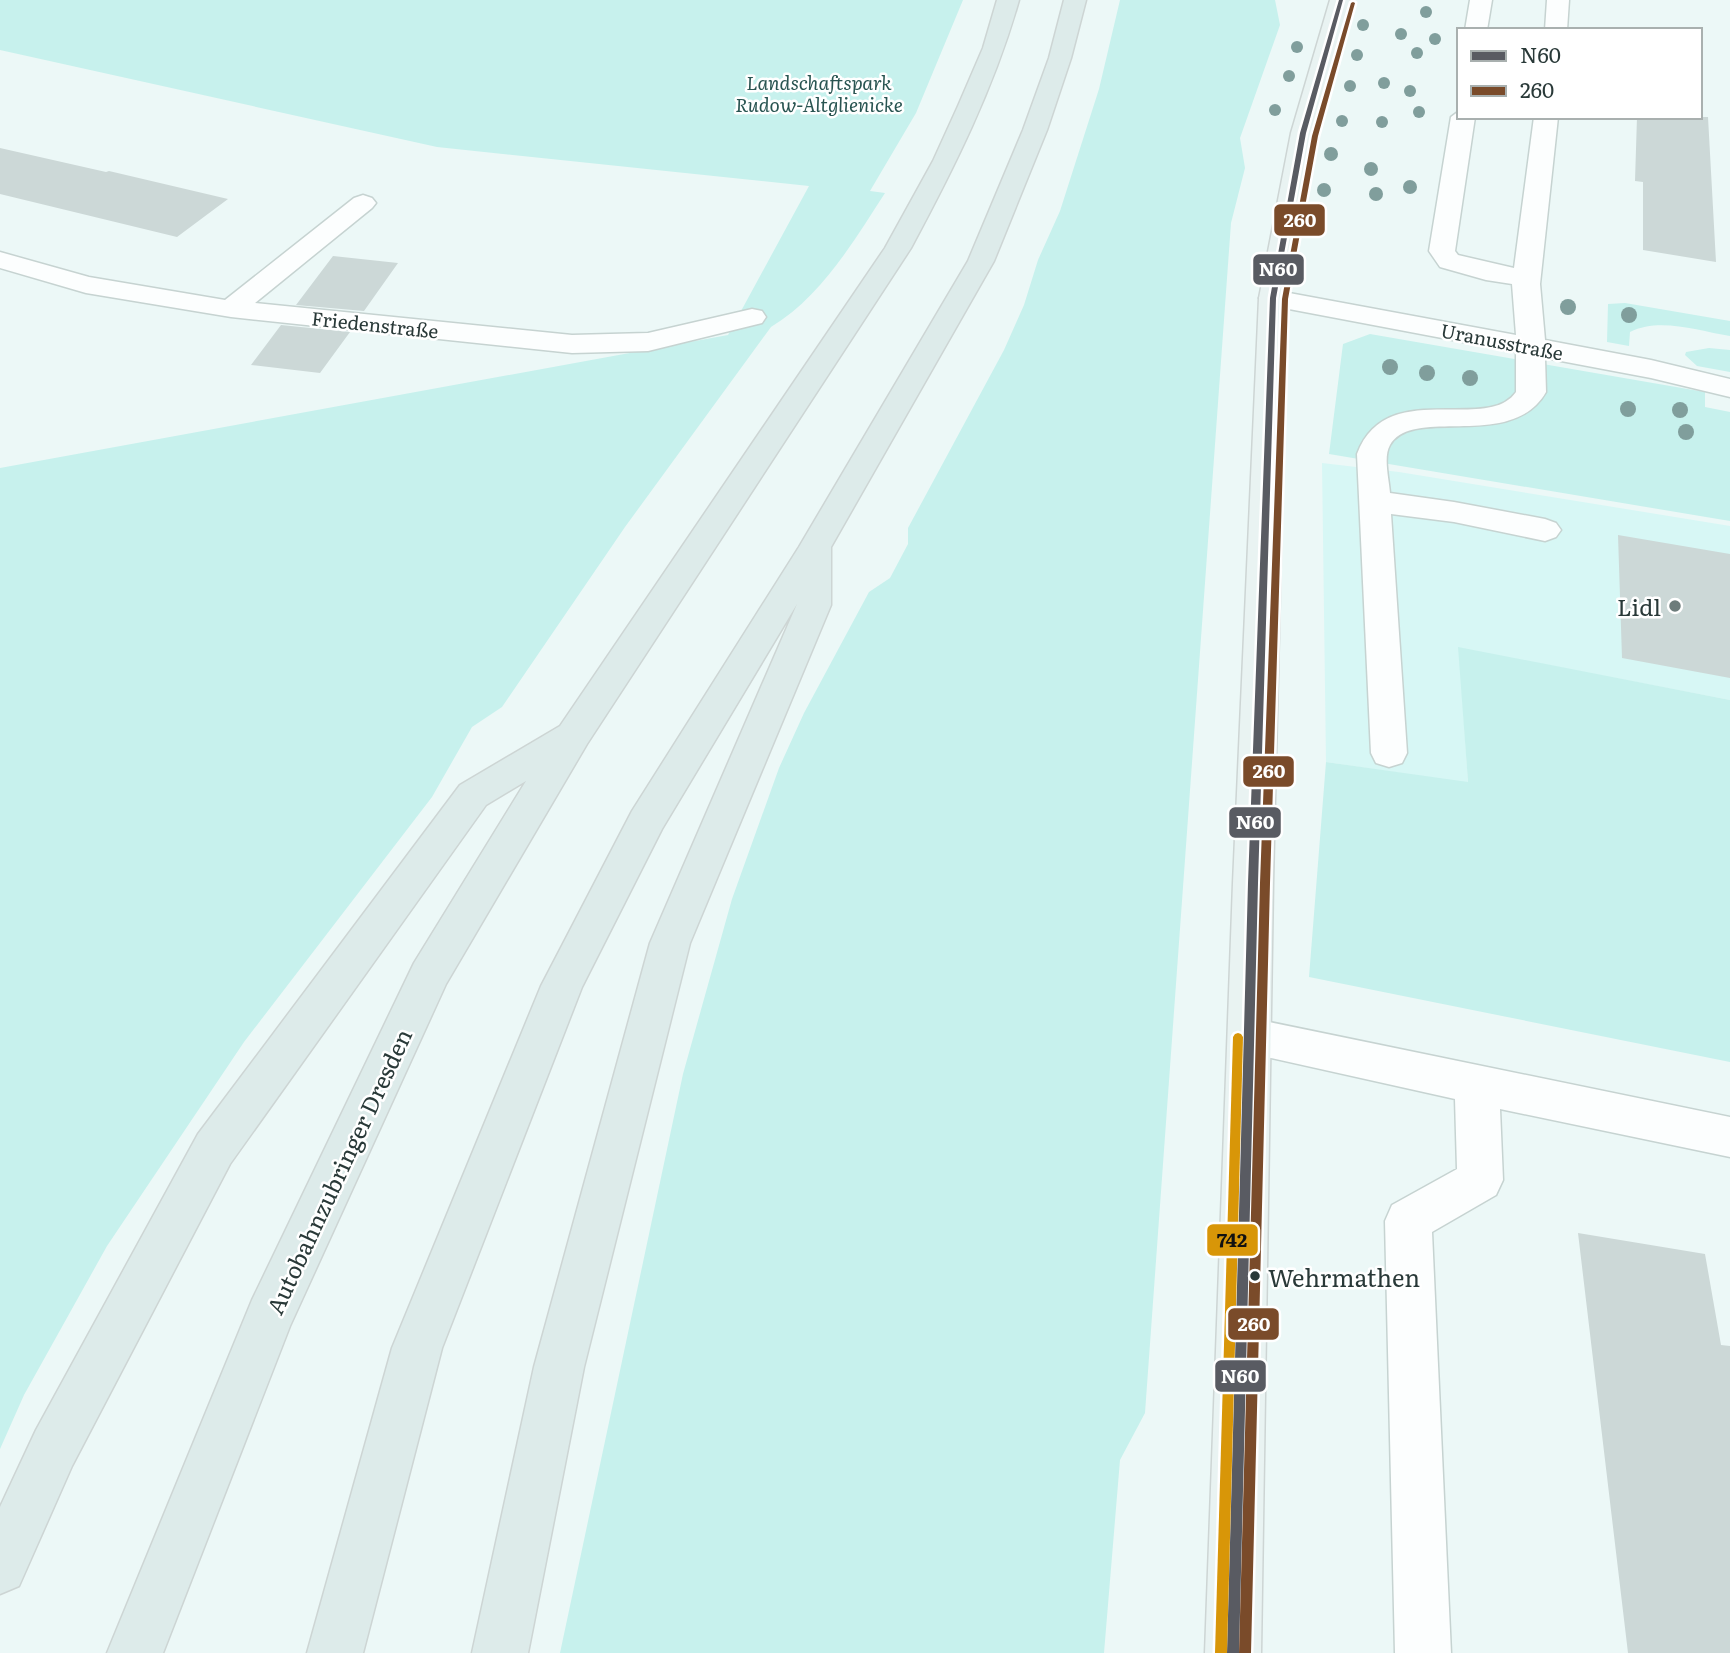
<svg xmlns="http://www.w3.org/2000/svg" width="1730" height="1653" font-family="Literata,serif">
	<style>
		.built { fill: #d7f7f5 }
		.green { fill: #c7f1ed }
		.building { fill: #ccd8d7 }
		.lines { fill: none; stroke-linecap: round; stroke-linejoin: round }
		.minor-casing { stroke: #c6d3d1; stroke-width: 3 }
		.major-casing { stroke: #cdd5d4; stroke-width: 3 }
		.highway-casing { stroke: #cdd5d4; stroke-width: 3 }
		.minor { fill: #fcfefe; fill-rule: evenodd }
		.major { fill: #e9f3f2; fill-rule: evenodd }
		.highway { fill: #ddebea; fill-rule: evenodd }
		.bus-1-casing { stroke: #fff; stroke-width: 5 }
		.bus-2-casing { stroke: #fff; stroke-width: 5 }
		.bus-3-casing { stroke: #fff; stroke-width: 5 }
		.bus-1 { fill: #595b62; fill-rule: evenodd }
		.bus-2 { fill: #7a4b2a; fill-rule: evenodd }
		.bus-3 { fill: #d89608; fill-rule: evenodd }
		.tree { fill: #809e9c }
		.poi-dot { fill: #6d7c7b; stroke: #fff; stroke-width: 2.5 }
		.bus-dot { fill: #293938; stroke: #fff; stroke-width: 2.5 }
		.labels { text-anchor: middle; dominant-baseline: central; stroke-width: 5; stroke-linejoin: round; paint-order: stroke }
		.far-park-label { font-size: 19px; font-style: italic; fill: #285451; stroke: #fff }
		.far-street-label { font-size: 19px; fill: #293938; stroke: #fff }
		.poi-label { font-size: 23px; fill: #293938; stroke: #fff; text-anchor: end }
		.street-label { font-size: 23px; fill: #293938; stroke: #fff }
		.near-bus-label { font-size: 24px; fill: #293938; stroke: #fff; text-anchor: start }
		.line-badge { stroke: #fff; stroke-width: 2.5 }
		.badge-label { font-size: 19px; text-anchor: middle; font-weight: bold; fill: #fff }
		.pale-badge-label { font-size: 19px; text-anchor: middle; font-weight: bold; fill: #111 }
	</style>
	<rect width="100%" height="100%" fill="#ecf8f7"/>
	<path class="built" d="M1322 463 1399 472 1730 526V700L1459 648 1468 783 1326 762Z"/>
	<path class="green" d="M0 0H963L916 113 870 191 885 193C853 242 822 296 771 327L625 527 502 707 472 727 432 797 244 1042 107 1246 24 1395 0 1449V468L728 335 809 186 437 147 0 50Z
		M1120 0H1275L1280 25 1240 138 1245 168 1231 223 1145 1413 1120 1460 1104 1653H560L683 1074 732 899 779 768 804 713 869 592 890 578 908 544V528L1004 350 1024 305 1038 260 1060 211 1099 89Z
		M1625 303 1730 321V336C1698 331 1660 317 1630 332L1629 346 1607 342 1608 304Z
		M1370 334 1705 392V407L1730 412V521L1329 454 1343 344Z
		M1709 348 1730 350V372L1697 366 1685 355 1686 352Z
		M1458 647 1730 700V1062L1309 977 1326 762 1468 782Z"/>
	<path class="building" d="M1637 117H1708L1716 262 1643 250V182L1635 181Z
		M0 148 106 172 109 171 228 199 177 237 0 194Z
		M333 256 398 263 364 311 296 305Z
		M281 325 350 332 320 373 251 365Z
		M1618 535 1730 554V678L1622 658Z
		M1578 1233 1705 1254 1721 1345 1730 1346V1653H1628Z"/>
	<g class="lines">
		<defs>
			<path id="minor" d="M1470 0H1492L1487 30H1465Z
				M1547 0H1569L1567 30H1545Z
				M1459 111V117H1475L1455 251 1458 255 1514 268 1534 117H1558L1540 284 1545 340 1651 360 1730 379V397L1651 378 1545 358 1546 392C1512 452 1413 405 1390 445 1383 457 1389 479 1390 493L1454 502 1545 519 1556 523 1561 530 1556 537 1545 541 1454 522 1391 514 1407 753 1402 763 1389 767 1376 763 1371 753 1357 454C1386 376 1487 434 1516 392V352L1273 306 1263 304 1259 298 1263 292 1273 290 1516 335 1512 284 1486 280 1440 267 1429 251 1451 117Z
				M363 195 372 198 376 203 372 208 255 303 572 335 648 333 752 309 762 311 766 317 762 323 648 351 572 353 231 317 86 293 0 268V252L89 277 225 300 354 198Z
				M1250 1018 1730 1117V1157L1500 1109 1503 1180 1496 1195 1432 1232 1451 1653H1395L1385 1221 1392 1205 1457 1169 1455 1099 1235 1050 1229 1037 1235 1024Z"/>
			<path id="major" d="M1330 0H1352L1315 133 1287 298 1273 883 1261 1653H1205L1233 883 1259 298 1291 133Z"/>
			<path id="highway" d="M997 0H1019C994 88 954 168 911 248L587 744 446 984 290 1326 163 1653H107L252 1300 414 963 526 781 486 805 230 1164 72 1466 19 1586 0 1594V1507L36 1430 198 1134 460 785 560 726 885 248 933 161 958 106 983 48Z
				M1064 0H1086L1071 58 1047 130 994 261 831 547V605L690 943 584 1367 528 1653H472L534 1367 650 943 797 604 662 829 582 987 442 1348 363 1653H307L392 1348 541 986 632 811 799 547 968 261 1023 130 1049 58Z"/>
		</defs>
		<use href="#minor" class="minor-casing"/>
		<use href="#major" class="major-casing"/>
		<use href="#highway" class="highway-casing"/>
		<use href="#minor" class="minor"/>
		<use href="#major" class="major"/>
		<use href="#highway" class="highway"/>
		<defs>
			<path id="bus-1" d="M1339 0H1343L1306 133 1276 298 1258 883 1239 1653H1227L1248 883 1270 298 1300 133Z"/>
			<path id="bus-2" d="M1353 2 1355 3 1318 136 1288 299 1270 883 1251 1653H1239L1260 883 1282 299 1312 136 1351 3Z"/>
			<path id="bus-3" d="M1238 1033 1241 1034 1243 1037 1227 1653H1215L1233 1037 1235 1034Z"/>
		</defs>
		<use href="#bus-1" class="bus-1-casing"/>
		<use href="#bus-2" class="bus-2-casing"/>
		<use href="#bus-3" class="bus-3-casing"/>
		<use href="#bus-1" class="bus-1"/>
		<use href="#bus-2" class="bus-2"/>
		<use href="#bus-3" class="bus-3"/>
	</g>
	<g class="tree">
		<circle cx="1426" cy="12" r="6"/>
		<circle cx="1363" cy="25" r="6"/>
		<circle cx="1401" cy="34" r="6"/>
		<circle cx="1435" cy="39" r="6"/>
		<circle cx="1297" cy="47" r="6"/>
		<circle cx="1417" cy="53" r="6"/>
		<circle cx="1357" cy="55" r="6"/>
		<circle cx="1289" cy="76" r="6"/>
		<circle cx="1384" cy="83" r="6"/>
		<circle cx="1350" cy="86" r="6"/>
		<circle cx="1410" cy="91" r="6"/>
		<circle cx="1275" cy="110" r="6"/>
		<circle cx="1419" cy="112" r="6"/>
		<circle cx="1342" cy="121" r="6"/>
		<circle cx="1382" cy="122" r="6"/>
		<circle cx="1331" cy="154" r="7"/>
		<circle cx="1371" cy="169" r="7"/>
		<circle cx="1410" cy="187" r="7"/>
		<circle cx="1324" cy="190" r="7"/>
		<circle cx="1376" cy="194" r="7"/>
		<circle cx="1568" cy="307" r="8"/>
		<circle cx="1629" cy="315" r="8"/>
		<circle cx="1390" cy="367" r="8"/>
		<circle cx="1427" cy="373" r="8"/>
		<circle cx="1470" cy="378" r="8"/>
		<circle cx="1628" cy="409" r="8"/>
		<circle cx="1680" cy="410" r="8"/>
		<circle cx="1686" cy="432" r="8"/>
	</g>
	<circle class="poi-dot" cx="1675" cy="606" r="7"/>
	<circle class="bus-dot" cx="1255" cy="1276" r="6"/>
	<g class="labels">
		<g class="far-park-label">
			<text x="819" y="82">Landschaftspark<tspan x="819" dy="22">Rudow-Altglienicke</tspan></text>
		</g>
		<g class="far-street-label">
			<text transform="translate(375 324) rotate(6)">Friedenstraße</text>
			<text transform="translate(1502 341) rotate(11)">Uranusstraße</text>
		</g>
		<g class="poi-label">
			<text x="1661" y="606">Lidl</text>
		</g>
		<g class="street-label">
			<text transform="translate(338 1171) rotate(-65)">Autobahnzubringer Dresden</text>
		</g>
		<g class="near-bus-label">
			<text x="1268" y="1276">Wehrmathen</text>
		</g>
	</g>
	<g class="line-badge">
		<rect x="1273" y="203" width="53" height="34" rx="7" fill="#7a4b2a"/>
		<rect x="1252" y="253" width="53" height="33" rx="7" fill="#595b62"/>
		<rect x="1242" y="755" width="53" height="33" rx="7" fill="#7a4b2a"/>
		<rect x="1228" y="806" width="54" height="33" rx="7" fill="#595b62"/>
		<rect x="1206" y="1223" width="53" height="34" rx="7" fill="#d89608"/>
		<rect x="1227" y="1307" width="53" height="34" rx="7" fill="#7a4b2a"/>
		<rect x="1214" y="1359" width="53" height="34" rx="7" fill="#595b62"/>
	</g>
	<g class="badge-label">
		<text x="1300" y="227">260</text>
		<text x="1278" y="276">N60</text>
		<text x="1269" y="778">260</text>
		<text x="1255" y="829">N60</text>
		<text x="1254" y="1331">260</text>
		<text x="1240" y="1383">N60</text>
	</g>
	<g class="pale-badge-label">
		<text x="1232" y="1247">742</text>
	</g>
	<rect x="1457" y="28" width="245" height="91" fill="#ffffff" stroke="#a9b0af" stroke-width="2"/>
	<rect x="1471" y="51" width="35" height="10" fill="#595b62" stroke="#a9b0af" stroke-width="2"/>
	<text x="1520" y="63" font-size="21" fill="#293938">N60</text>
	<rect x="1471" y="86" width="35" height="10" fill="#7a4b2a" stroke="#a9b0af" stroke-width="2"/>
	<text x="1520" y="98" font-size="21" fill="#293938">260</text>
</svg>
